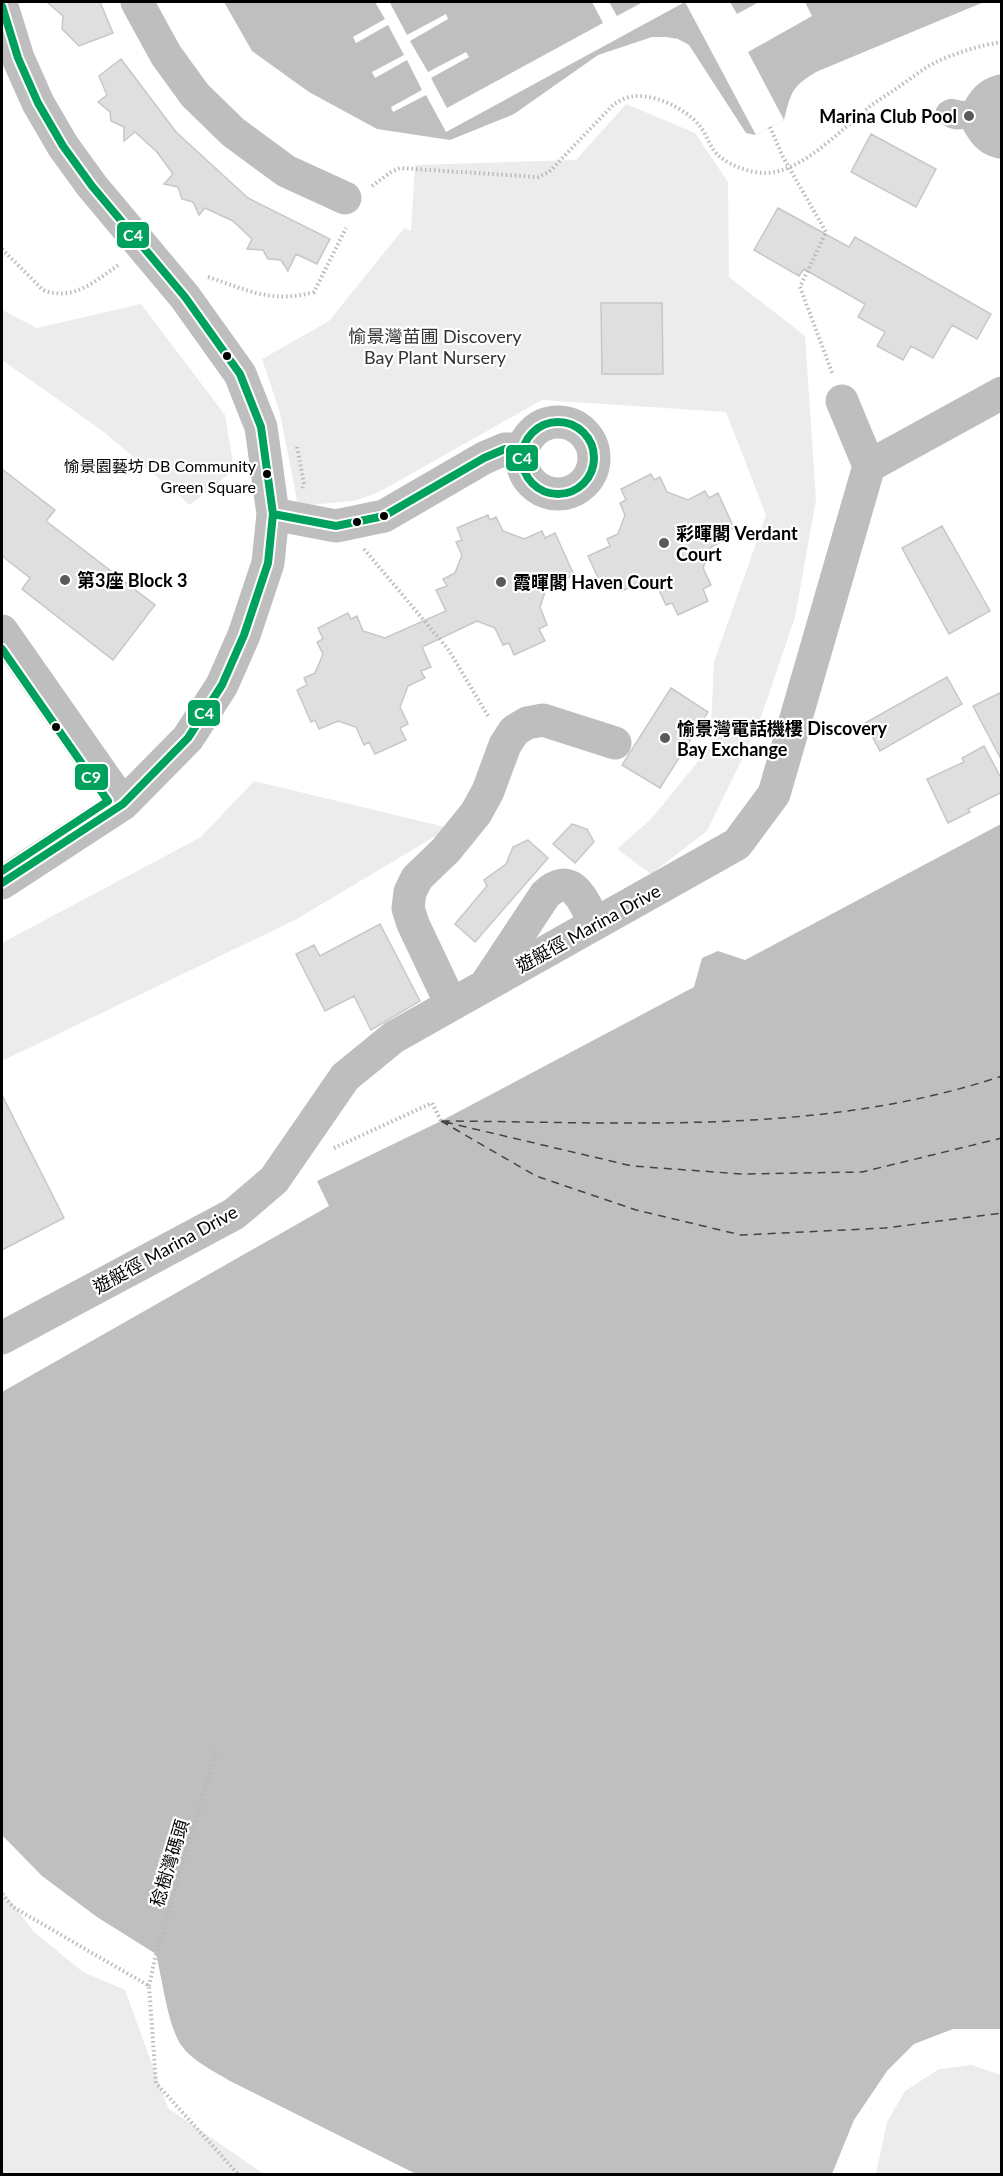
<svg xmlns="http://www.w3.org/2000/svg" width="1003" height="2176" font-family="Lato,'Noto Sans TC',sans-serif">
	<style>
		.green { fill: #ececec }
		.water { fill: #bfbfbf }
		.pier { fill: #fff }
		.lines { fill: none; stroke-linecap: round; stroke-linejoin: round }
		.ferry { stroke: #444; stroke-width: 1.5; stroke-dasharray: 8 6; stroke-linecap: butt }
		.building { fill: #dfdfdf; stroke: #c7c7c7; stroke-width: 1.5 }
		.path { stroke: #b9b9b9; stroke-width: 4; stroke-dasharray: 1.5 3; stroke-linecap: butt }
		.minor { stroke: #bebebe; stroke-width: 33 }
		.bus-1-casing { stroke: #fff; stroke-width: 12 }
		.bus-2-casing { stroke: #fff; stroke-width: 12 }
		.bus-1 { stroke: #00a15c; stroke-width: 8 }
		.bus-2 { stroke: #00a15c; stroke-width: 8 }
		.poi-dot { fill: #595959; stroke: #fff; stroke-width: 2 }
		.bus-dot { fill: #000; stroke: #fff; stroke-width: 2 }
		.labels { text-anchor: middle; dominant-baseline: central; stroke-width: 4.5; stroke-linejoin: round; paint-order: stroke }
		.bus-label { font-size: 16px; fill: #000; stroke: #fff; text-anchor: end }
		.poi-label { font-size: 18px; font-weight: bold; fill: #000; stroke: #fff; text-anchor: start }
		.park-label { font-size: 18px; fill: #333; stroke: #fff }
		.street-label { font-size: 18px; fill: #000; stroke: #fff }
		.line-badge { stroke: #fff; stroke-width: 2 }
		.badge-label { font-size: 16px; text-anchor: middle; font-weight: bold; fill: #fff }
	</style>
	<rect width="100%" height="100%" fill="#fff"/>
	<path class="green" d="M626 104 695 133 728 182 729 277 805 336 816 500 795 617 758 726 707 831 651 874 617 849 652 818 710 747 714 662 766 515 726 412 542 400 379 492 354 501 298 506 280 413 262 359 329 321 404 228 411 231 415 165 576 160Z
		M141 304 225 415 234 470 190 505 104 432 2 360V310L37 328Z
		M254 781 449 828 295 920 2 1061V943L201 837Z
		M2 1890 34 1932 83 1972 125 1990 168 2108 264 2174H2Z
		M972 2065 1001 2075V2174H876L887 2122 905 2091 939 2069Z"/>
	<path class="water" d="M224 2H984L816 72C791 87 791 93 784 120L756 135 746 133 689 45 678 39 666 37H652L598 55 514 114 450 140 377 129 309 92 252 51Z
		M1001 74 1002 159H1001C982 156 972 146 963 129 943 133 923 110 946 100 952 97 959 101 965 101 973 86 984 77 1001 74Z
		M1001 824V2029H953L914 2044 887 2071 854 2120 832 2174H416L230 2081C214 2071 192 2061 181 2045 168 2026 162 1978 156 1954L97 1917 42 1876 2 1835V1392L329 1206 317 1181 441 1121 694 987 702 958 718 951 745 960Z"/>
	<path class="pier" d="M375 2H392L390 3 407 35 446 14 448 19 410 41 428 72 466 52 469 57 431 78 447 108 603 23 592 2H609L617 16 643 2H730L737 14 759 2H805L812 16 748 52 784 120 756 135 685 2 446 132 426 95 393 112 391 107 422 90 407 60 375 78 372 72 404 55 388 25 356 43 353 37 385 19Z"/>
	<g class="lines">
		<path class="ferry" d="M441 1121 536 1176 636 1210 741 1235 885 1228 1002 1213
			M442 1121C628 1122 822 1136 1002 1076
			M445 1122 632 1166 742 1174 862 1172 1002 1138"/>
	</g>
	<path class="building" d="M47 2H100L113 33 79 46 62 29 63 16Z
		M121 59 176 132 248 198 330 239 317 264 296 254 288 271 281 260 268 259 263 250 247 249 252 239 233 221 205 208 199 215 193 202 182 199 178 187 164 184 173 174 157 152 135 132 124 141V127L111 121 110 112 98 102 107 95 99 76Z
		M871 134 936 169 916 207 851 172Z
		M778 208 849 247 855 237 991 314 977 339 952 325 933 358 911 346 903 360 877 346 885 332 858 317 865 304 804 269 799 276 754 250Z
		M601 303H662L663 374H602Z
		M2 469 55 510 46 521 155 605 113 660 22 589 30 578 2 556Z
		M651 474 654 480 660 477 667 492 688 500 705 491 709 498 718 493 734 528 724 532 727 539 711 547 703 568 711 585 703 589 708 601 678 615 672 603 666 605 658 588 641 582 622 591 617 581 603 588 588 556 610 546 607 539 618 534 625 515 620 503 626 500 621 489Z
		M488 515 490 520 496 517 503 531 524 539 542 531 545 538 555 533 574 575 547 586 540 607 547 625 539 629 545 641 514 655 509 643 503 645 495 628 477 621 422 647 431 667 421 671 425 678 408 686 400 707 408 724 400 728 406 740 375 754 369 742 364 745 356 727 338 721 319 729 315 720 311 722 297 690 307 685 304 678 315 673 323 654 317 642 323 639 318 628 348 613 351 619 357 616 363 631 385 638 446 611 436 590 447 586 443 579 455 573 462 555 456 542 462 540 457 528Z
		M942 526 990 611 949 634 902 548Z
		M947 677 962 704 880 751 865 723Z
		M671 688 708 712 660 788 622 765Z
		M1002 692V761L973 706Z
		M984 746 1002 780V792L968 809 970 812 948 823 927 779 964 762 962 758Z
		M572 824 587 829 594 842 575 863 553 844Z
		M528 840 548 858 475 942 455 924 487 886 484 880 506 864 513 847Z
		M380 924 420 1001 371 1030 354 996 325 1011 296 954 314 945 320 956Z
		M2 1095 64 1218 2 1250Z"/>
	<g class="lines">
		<path class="path" d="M770 127 783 157 826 232 800 287 833 375
			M372 186 391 172 400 168 538 177 549 172 614 104C618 102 622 99 626 98 649 90 685 108 699 125 707 134 710 149 719 156 731 166 750 173 766 173 802 172 842 129 868 108 876 101 886 96 894 90 908 81 922 69 936 62 956 53 980 45 1002 42
			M2 249 43 290C74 302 96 280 120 264
			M208 277C248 290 272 304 314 292L346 228
			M297 447 304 484 302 489
			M364 549 448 649 488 716
			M334 1148 432 1103 441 1121
			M2 1894 13 1907 149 1986 156 2083 238 2174
			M149 1986 156 1954 217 1749"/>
		<path class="minor" d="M137 2 166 55 195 95 233 132 286 171 345 198
			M2 6 18 58 38 103 63 146 92 186 185 297 240 374 261 427 273 514 268 563 244 635 222 685 188 738 123 804 2 883
			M842 401 869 466
			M522 458a36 36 0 1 1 72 0a36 36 0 1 1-72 0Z
			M273 514 336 526 384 516 484 458 505 449H523
			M2 631 123 804
			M488 981 545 895C572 868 584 902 595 924
			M451 1004 413 924 408 908 410 892 417 878 446 850 476 813 488 791 505 745 514 731 527 723 543 720 615 743
			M2 1338 234 1214 274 1180 345 1077 394 1037 737 844 774 794 869 466 1002 393"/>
		<defs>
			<path id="bus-1" d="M2 6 18 58 38 103 63 146 92 186 185 297 240 374 261 427 273 514 268 563 244 635 222 685 188 738 123 804 2 883
				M522 458a36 36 0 1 1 72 0a36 36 0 1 1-72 0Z
				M273 514 336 526 384 516 484 458 505 449H523"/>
			<path id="bus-2" d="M2 649 108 801 2 871"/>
		</defs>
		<use href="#bus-1" class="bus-1-casing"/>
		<use href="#bus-2" class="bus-2-casing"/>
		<use href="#bus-1" class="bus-1"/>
		<use href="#bus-2" class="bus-2"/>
	</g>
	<g class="poi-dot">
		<circle cx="969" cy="116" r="6"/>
		<circle cx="664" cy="543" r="6"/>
		<circle cx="65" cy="580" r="6"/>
		<circle cx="501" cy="582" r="6"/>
		<circle cx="665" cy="738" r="6"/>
	</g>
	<g class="bus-dot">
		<circle cx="227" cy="356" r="5"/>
		<circle cx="267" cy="474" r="5"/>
		<circle cx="384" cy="516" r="5"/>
		<circle cx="357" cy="522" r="5"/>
		<circle cx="56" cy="727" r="5"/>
	</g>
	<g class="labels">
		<g class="bus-label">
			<text x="256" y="465">愉景園藝坊 DB Community<tspan x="256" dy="21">Green Square</tspan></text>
		</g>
		<g class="poi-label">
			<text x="957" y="116" text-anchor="end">Marina Club Pool</text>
			<text x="676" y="533">彩暉閣 Verdant<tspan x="676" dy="21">Court</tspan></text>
			<text x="77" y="580">第3座 Block 3</text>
			<text x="513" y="582">霞暉閣 Haven Court</text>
			<text x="677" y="728">愉景灣電話機樓 Discovery<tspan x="677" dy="21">Bay Exchange</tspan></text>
		</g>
		<g class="park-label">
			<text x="435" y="336">愉景灣苗圃 Discovery<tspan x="435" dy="21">Bay Plant Nursery</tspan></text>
		</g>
		<g class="street-label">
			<text transform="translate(588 928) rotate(-29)">遊艇徑 Marina Drive</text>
			<text transform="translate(165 1249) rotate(-29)">遊艇徑 Marina Drive</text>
			<text transform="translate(169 1863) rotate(-73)">稔樹灣碼頭</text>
		</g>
	</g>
	<g class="line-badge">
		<rect x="116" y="221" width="34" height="28" rx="6" fill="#00a15c"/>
		<rect x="505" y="444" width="34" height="28" rx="6" fill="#00a15c"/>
		<rect x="187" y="699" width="34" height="28" rx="6" fill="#00a15c"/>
		<rect x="74" y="763" width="35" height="28" rx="6" fill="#00a15c"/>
	</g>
	<g class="badge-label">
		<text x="133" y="241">C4</text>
		<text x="522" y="464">C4</text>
		<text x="204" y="719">C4</text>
		<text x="91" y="783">C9</text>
	</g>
	<rect width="1003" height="2176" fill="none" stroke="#000000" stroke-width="6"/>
</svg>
